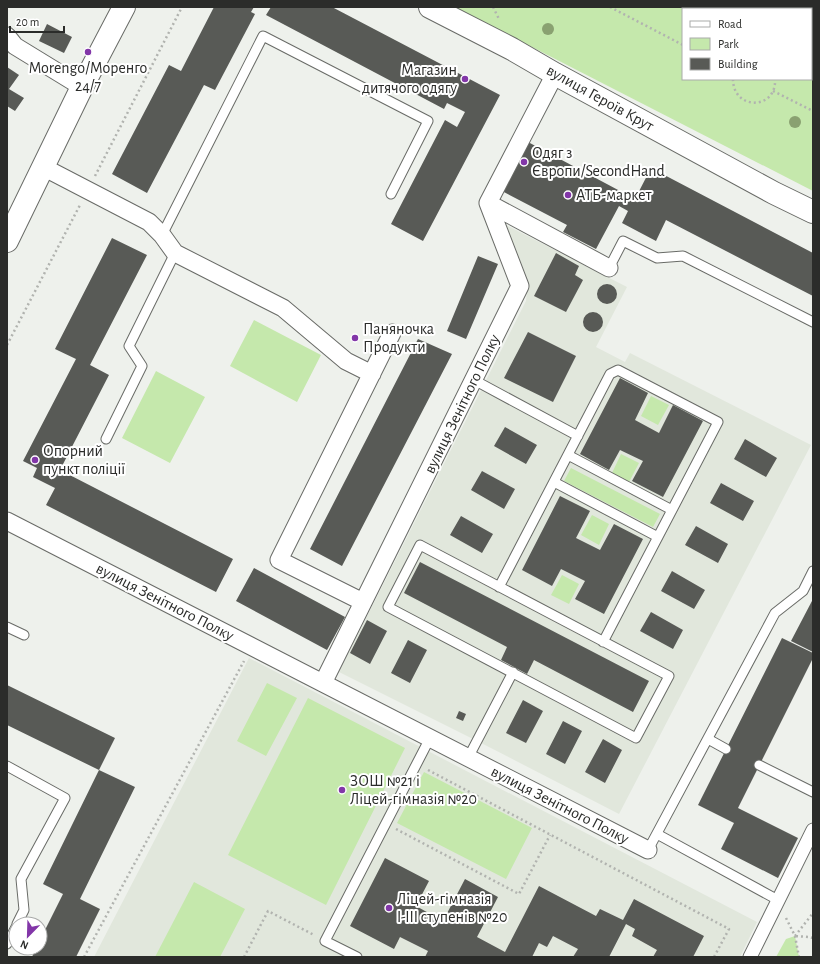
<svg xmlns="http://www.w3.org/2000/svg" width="820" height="964" font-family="'Alegreya Sans',sans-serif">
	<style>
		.built { fill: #e1e7dc }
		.green { fill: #c5e8ac }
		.building { fill: #585a56 }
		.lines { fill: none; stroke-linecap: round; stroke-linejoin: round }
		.service-casing { stroke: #696b67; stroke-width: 11 }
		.pedestrian-casing { stroke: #696b67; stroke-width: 15 }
		.minor-casing { stroke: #696b67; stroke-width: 19 }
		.tertiary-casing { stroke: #696b67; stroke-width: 24 }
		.path { stroke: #b1b3af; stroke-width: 2.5; stroke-dasharray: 2 3; stroke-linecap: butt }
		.service { stroke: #fff; stroke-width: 9 }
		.pedestrian { stroke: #fff; stroke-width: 13 }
		.minor { stroke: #fff; stroke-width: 17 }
		.tertiary { stroke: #fff; stroke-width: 22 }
		.tree { fill: #8aa171 }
		.poi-dot { fill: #8236a8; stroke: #fff; stroke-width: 1.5 }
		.labels { text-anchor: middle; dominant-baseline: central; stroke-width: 4; stroke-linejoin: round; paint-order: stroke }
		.poi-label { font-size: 16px; fill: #2b2c2a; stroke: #fff; text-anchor: start }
		.street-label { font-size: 16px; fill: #2b2c2a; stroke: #fff }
	</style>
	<rect width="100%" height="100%" fill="#eef1ec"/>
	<path class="built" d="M506 225 627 287 596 347 625 362 630 353 811 445 619 814 487 746 339 672 526 301 528 280Z
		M249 658 757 922 740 957H94Z"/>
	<path class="green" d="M454 7H748L752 9H683V79H811V40L813 41V191Z
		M254 320 321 355 297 402 230 366Z
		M156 371 205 397 170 463 122 438Z
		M651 396 669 405 658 425 641 416Z
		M621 454 639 463 629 482 612 473Z
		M571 468 660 514 653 527 564 481Z
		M592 515 609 524 599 545 581 535Z
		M562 575 579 584 569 604 551 595Z
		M267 683 297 698 266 756 237 741Z
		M308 698 405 748 326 905 228 855Z
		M424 772 532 828 506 879 397 823Z
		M194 882 245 909 220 957H155Z
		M795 936 799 957H776L786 939Z"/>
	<path class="building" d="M214 7H254L251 12 255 14 215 90 204 85 147 193 112 174 169 65 181 71Z
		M271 7H332L500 95 423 241 391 224 445 120 457 127 465 112 447 103 444 109 266 15Z
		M47 24 72 37 64 53 39 41Z
		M7 67 19 75 9 89 24 98 15 111 7 106Z
		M528 142 635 199 651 168 813 253V296L666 220 656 241 622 223 628 211 619 206 596 249 563 232 567 225 502 191Z
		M112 238 147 255 90 365 109 375 60 470 233 559 216 592 46 505 55 488 33 477 37 468 23 461 76 359 55 349Z
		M556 253 579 266 575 275 583 280 566 312 534 296Z
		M478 256 498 264 466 339 447 331Z
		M597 294a10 10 0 1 1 20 0a10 10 0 1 1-20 0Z
		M583 322a10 10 0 1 1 20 0a10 10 0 1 1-20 0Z
		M528 332 576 356 553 402 504 378Z
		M418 339 452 354 342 566 310 549Z
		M620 378 648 393 635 420 659 433 673 405 703 421 663 497 632 481 643 461 620 450 609 470 580 454Z
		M505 427 537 445 526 464 494 446Z
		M745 439 777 458 766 477 734 459Z
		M482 471 515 489 504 509 471 490Z
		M721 483 754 501 743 521 710 503Z
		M560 496 590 511 576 538 600 550 614 524 643 539 604 614 575 599 585 581 561 569 552 586 522 570Z
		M461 516 493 534 482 553 450 535Z
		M696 526 728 544 718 563 685 545Z
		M420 562 649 681 633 712 534 660 527 674 501 660 507 647 404 593Z
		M254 568 345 617 327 650 236 601Z
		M672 571 705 590 694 609 661 591Z
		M813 599V652L791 641Z
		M651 612 683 630 673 649 640 631Z
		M367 620 387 631 370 664 350 653Z
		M782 638 813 653V658L738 808 798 838 778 878 721 849 734 823 698 805Z
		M408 640 427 650 410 683 391 673Z
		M7 685 115 738 99 770 7 725Z
		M523 700 543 711 526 743 506 733Z
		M459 711 466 714 463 721 456 718Z
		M563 721 582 731 565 764 546 754Z
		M603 739 622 750 605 783 585 772Z
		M99 770 135 787 80 899 100 909 76 957H32L36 948H40V940L63 894 43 884Z
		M385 858 429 881 416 906 443 921 465 879 498 897 477 937 505 952 539 886 596 916 600 909 623 920 634 899 704 936 693 957H653L657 950 632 936 635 929 626 924 609 957H573L578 949 553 936 547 947 539 943 532 957H425L428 951 400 937 394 949 350 926Z"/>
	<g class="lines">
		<defs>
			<path id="service" d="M162 235 263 36 428 121 391 194
				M609 268 623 241 657 258 683 256 813 322
				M474 380 578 436
				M106 439 142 366 129 346 175 253
				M568 455 672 510
				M554 482 658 537
				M420 545 669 676 636 738 388 607Z
				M499 587 610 374 618 370 718 422 603 642
				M7 627 24 635
				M708 739 726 749
				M468 758 513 672
				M759 765 813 792
				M7 766 65 798 21 879 24 910 17 924
				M657 834 778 900
				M648 850 775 613 803 591 813 571
				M7 944 16 927
				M357 957 325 941 430 738"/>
			<path id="pedestrian" d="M750 957 813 830"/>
			<path id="minor" d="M775 7 779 9
				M811 26 813 27
				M7 36 15 46 82 87
				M43 167 149 222 162 235 175 253 283 308 346 361 372 374
				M488 203 609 268
				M7 521 648 850
				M363 602 279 560 392 333
				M323 683 520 286 488 203 555 74"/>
			<path id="tertiary" d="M430 7 512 49 555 74 774 193 813 212
				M7 241 82 87 124 7"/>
		</defs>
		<use href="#service" class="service-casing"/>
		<use href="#pedestrian" class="pedestrian-casing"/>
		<use href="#minor" class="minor-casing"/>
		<use href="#tertiary" class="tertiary-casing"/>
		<path class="path" d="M493 7 499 19
			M610 7 683 45
			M733 79C733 111 777 110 775 79
			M773 91 813 111
			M95 176 182 7
			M7 345 80 205
			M428 770 729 929 714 957
			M396 829 519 894 550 835
			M786 918 795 936 799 957
			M795 936 813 913
			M796 936 809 937 813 938
			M84 957 244 661
			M244 957 268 911 314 935"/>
		<use href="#service" class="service"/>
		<use href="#pedestrian" class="pedestrian"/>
		<use href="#minor" class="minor"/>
		<use href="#tertiary" class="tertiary"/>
	</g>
	<g class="tree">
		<circle cx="548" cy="29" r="6"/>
		<circle cx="795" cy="122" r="6"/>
	</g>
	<g class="poi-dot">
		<circle cx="88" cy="52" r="4"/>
		<circle cx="465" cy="79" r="4"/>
		<circle cx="524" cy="162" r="4"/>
		<circle cx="568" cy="195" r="4"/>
		<circle cx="355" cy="338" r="4"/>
		<circle cx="35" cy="460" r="4"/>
		<circle cx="342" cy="790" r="4"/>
		<circle cx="389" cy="908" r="4"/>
	</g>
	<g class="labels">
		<g class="poi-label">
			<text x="88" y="68" text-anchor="middle">Morengo/Моренго<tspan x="88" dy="18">24/7</tspan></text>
			<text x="457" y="70" text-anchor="end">Магазин<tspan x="457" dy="18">дитячого одягу</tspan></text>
			<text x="532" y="153">Одяг з<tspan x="532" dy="18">Європи/SecondHand</tspan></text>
			<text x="576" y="195">АТБ-маркет</text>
			<text x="363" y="329">Паняночка<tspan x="363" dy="18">Продукти</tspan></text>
			<text x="43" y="451">Опорний<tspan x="43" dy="18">пункт поліції</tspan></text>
			<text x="350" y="781">ЗОШ №21 і<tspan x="350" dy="18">Ліцей-гімназія №20</tspan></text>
			<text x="397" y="899">Ліцей-гімназія<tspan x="397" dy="18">I-III ступенів №20</tspan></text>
		</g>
		<g class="street-label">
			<text transform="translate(600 98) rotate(29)">вулиця Героїв Крут</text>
			<text transform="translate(462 404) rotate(-64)">вулиця Зенітного Полку</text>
			<text transform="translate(165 602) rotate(27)">вулиця Зенітного Полку</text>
			<text transform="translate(560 805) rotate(27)">вулиця Зенітного Полку</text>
		</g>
	</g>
	<rect width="820" height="964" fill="none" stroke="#2b2c2a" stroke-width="16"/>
	<rect x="682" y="8" width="130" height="72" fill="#ffffff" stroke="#aaabaa"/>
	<rect x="690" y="21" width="20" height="6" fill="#ffffff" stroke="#aaabaa"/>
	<text x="718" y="28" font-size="12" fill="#2b2c2a">Road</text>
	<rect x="690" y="38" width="20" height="12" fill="#c5e8ac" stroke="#aaabaa"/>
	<text x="718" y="48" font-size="12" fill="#2b2c2a">Park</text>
	<rect x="690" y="58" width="20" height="12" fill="#585a56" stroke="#aaabaa"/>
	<text x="718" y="68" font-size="12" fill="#2b2c2a">Building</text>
	<g transform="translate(28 936) rotate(203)"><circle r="19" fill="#ffffff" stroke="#aaabaa"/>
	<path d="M0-3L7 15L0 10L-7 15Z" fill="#8236a8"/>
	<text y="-6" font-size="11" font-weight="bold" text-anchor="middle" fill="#2b2c2a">N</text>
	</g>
	<path d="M10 26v6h54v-6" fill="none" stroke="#2b2c2a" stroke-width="2"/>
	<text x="16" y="26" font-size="12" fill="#2b2c2a" stroke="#ffffff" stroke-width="3" paint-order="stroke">20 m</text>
</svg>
